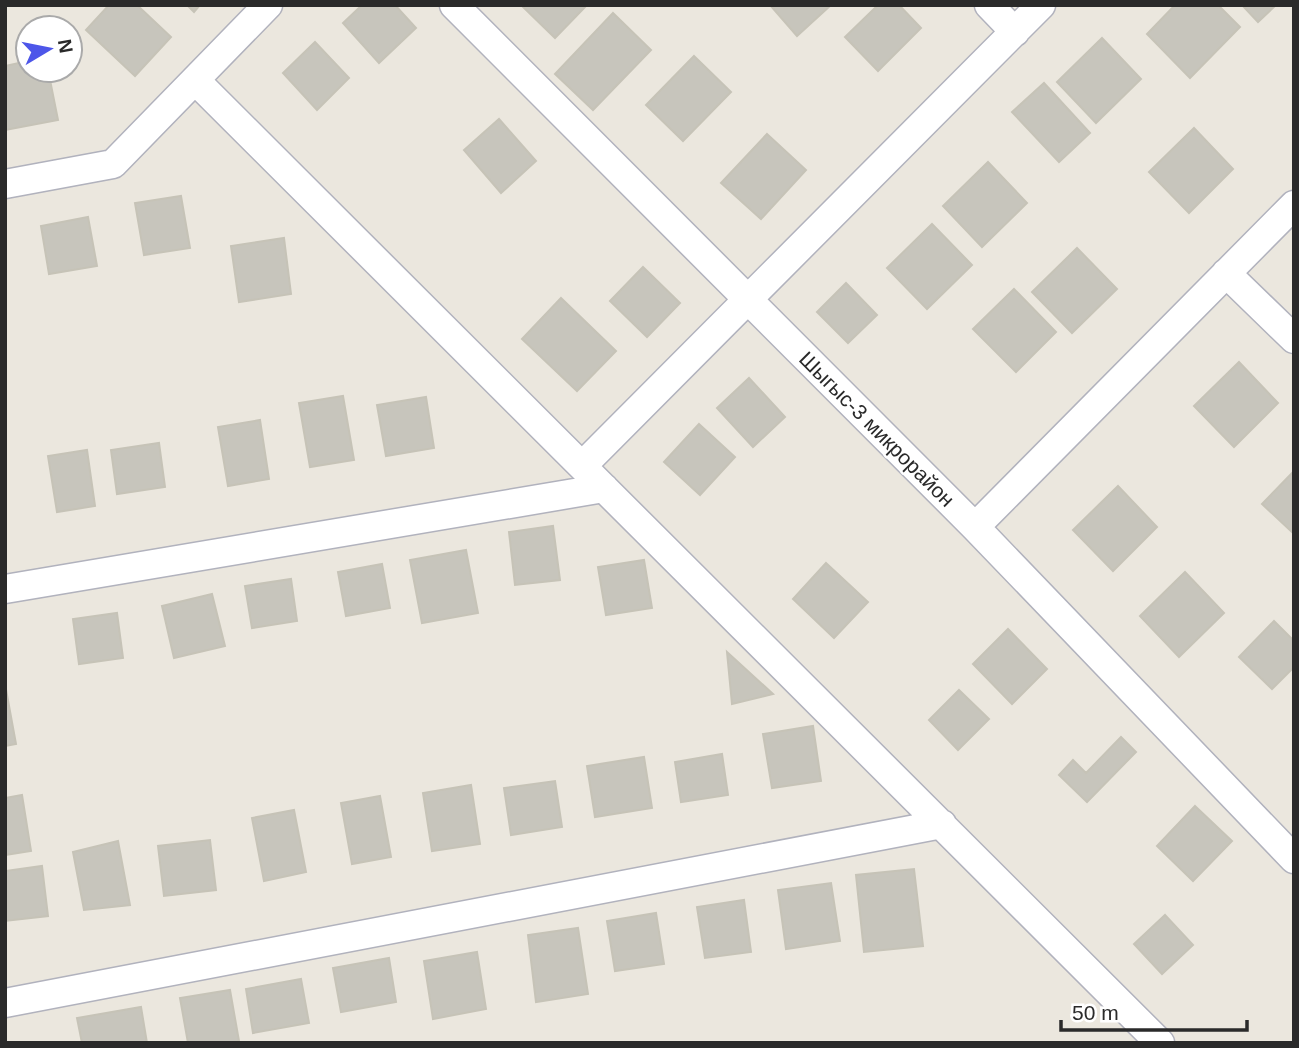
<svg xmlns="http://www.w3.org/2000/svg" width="1299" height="1048" font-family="Helvetica,sans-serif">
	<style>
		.building { fill: #c7c5bc; stroke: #c6c3b7; stroke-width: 2 }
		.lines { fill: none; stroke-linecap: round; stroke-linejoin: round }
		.minor-casing { stroke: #b1b2bd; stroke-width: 31 }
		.minor { stroke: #fff; stroke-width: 28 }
		.labels { text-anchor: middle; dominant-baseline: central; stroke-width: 5; stroke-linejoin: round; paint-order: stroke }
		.street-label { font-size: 21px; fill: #2a2a2a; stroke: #fff }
	</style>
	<rect width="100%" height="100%" fill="#ebe7de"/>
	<path class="building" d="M109 5H137L171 37 135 76 86 30Z
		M187 5H200L194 12Z
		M362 5H395L416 28 379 63 343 23Z
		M521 5H587L555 38Z
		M770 5H831L797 36Z
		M878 5H899L921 28 878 71 845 37Z
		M1175 5H1218L1240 27 1190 78 1147 34Z
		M1242 5H1276L1258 22Z
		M613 13 651 50 593 110 555 74Z
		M1102 38 1141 79 1096 123 1057 82Z
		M315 42 349 78 317 110 283 73Z
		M694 56 731 92 683 141 646 105Z
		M28 61V70H48L58 120 5 130V66Z
		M1044 83 1090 133 1059 162 1012 112Z
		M499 119 536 161 501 193 464 150Z
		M1194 128 1233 169 1189 213 1149 172Z
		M767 134 806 170 761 219 721 183Z
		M988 162 1027 203 982 247 943 206Z
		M181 196 190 248 144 255 135 203Z
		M88 217 97 266 49 274 41 226Z
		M932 224 972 265 927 309 887 268Z
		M284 238 291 294 239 302 231 246Z
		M1077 248 1117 289 1072 333 1032 292Z
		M643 267 680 303 647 337 610 301Z
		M846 283 877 315 848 343 817 312Z
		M1014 289 1056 332 1016 372 973 329Z
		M561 298 616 351 577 391 522 339Z
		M1239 362 1278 403 1234 447 1194 406Z
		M749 378 785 417 753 447 717 408Z
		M343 396 354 460 310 467 299 403Z
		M426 397 434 448 386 456 377 405Z
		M260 420 269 479 228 486 218 427Z
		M699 424 735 457 700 495 664 462Z
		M159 443 165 487 117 494 111 450Z
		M87 450 95 506 57 512 48 456Z
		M1294 471V534L1262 504Z
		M1118 486 1157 527 1113 571 1073 530Z
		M553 526 560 580 515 585 509 532Z
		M466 550 478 613 422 623 410 560Z
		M644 560 652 608 606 615 598 567Z
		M826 563 868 602 834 638 793 599Z
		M382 564 390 608 346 616 338 572Z
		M1185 572 1224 613 1179 657 1140 616Z
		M291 579 297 621 252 628 245 586Z
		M212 594 225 646 174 658 162 606Z
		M117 613 123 658 79 664 73 619Z
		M1274 621 1294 641V667L1272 689 1239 657Z
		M1008 629 1047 669 1012 704 973 664Z
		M727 652 773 694 732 704Z
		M5 684 16 744 5 746Z
		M959 690 989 719 958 750 929 720Z
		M813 726 821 781 772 788 763 734Z
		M1121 737 1136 752 1087 802 1059 775 1073 760 1086 773Z
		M722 754 728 795 681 802 675 762Z
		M644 757 652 808 595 817 587 766Z
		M555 781 562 827 511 835 504 788Z
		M471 785 480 844 432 851 423 793Z
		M22 795 31 851 5 855V798Z
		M380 796 391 857 352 864 341 803Z
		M1195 806 1232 841 1193 881 1157 846Z
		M294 810 306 872 264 881 252 818Z
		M210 840 216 890 164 896 158 846Z
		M118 841 130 905 84 910 73 852Z
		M42 866 48 916 5 921V871Z
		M914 869 923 946 864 952 856 875Z
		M831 883 840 941 786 949 778 890Z
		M744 900 751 952 705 958 697 907Z
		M656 913 664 964 615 971 607 921Z
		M1165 915 1193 945 1162 974 1134 944Z
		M578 928 588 994 536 1002 528 935Z
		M477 952 486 1009 433 1019 424 961Z
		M389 958 396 1002 341 1012 333 968Z
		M301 979 309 1023 253 1033 246 989Z
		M230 990 239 1041 228 1043H188L180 998Z
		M141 1007 147 1043H82L77 1018Z"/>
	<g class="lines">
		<defs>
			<path id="minor" d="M454 5 975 527 1294 859
				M989 5 1015 32
				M195 80 1160 1043
				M5 184 113 164 268 5
				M1226 273 1294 339
				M582 466 1041 5
				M975 527 1294 205
				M5 589 604 488
				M5 1003 942 824"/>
		</defs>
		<use href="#minor" class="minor-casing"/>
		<use href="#minor" class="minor"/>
	</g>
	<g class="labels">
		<g class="street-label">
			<text transform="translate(877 429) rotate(45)">Шыгыс-3 микрорайон</text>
		</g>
	</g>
	<rect width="1299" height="1048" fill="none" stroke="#2a2a2a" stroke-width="14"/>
	<g transform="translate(49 49) rotate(80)"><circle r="33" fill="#ffffff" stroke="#aaaaaa" stroke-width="2"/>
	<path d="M0-5L12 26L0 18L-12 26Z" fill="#4d56e9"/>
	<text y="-10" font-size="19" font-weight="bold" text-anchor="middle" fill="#2a2a2a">N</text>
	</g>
	<path d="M1061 1020v10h186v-10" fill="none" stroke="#2a2a2a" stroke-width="3.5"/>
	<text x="1072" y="1020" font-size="21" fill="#2a2a2a" stroke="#ffffff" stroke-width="5" paint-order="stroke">50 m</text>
</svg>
